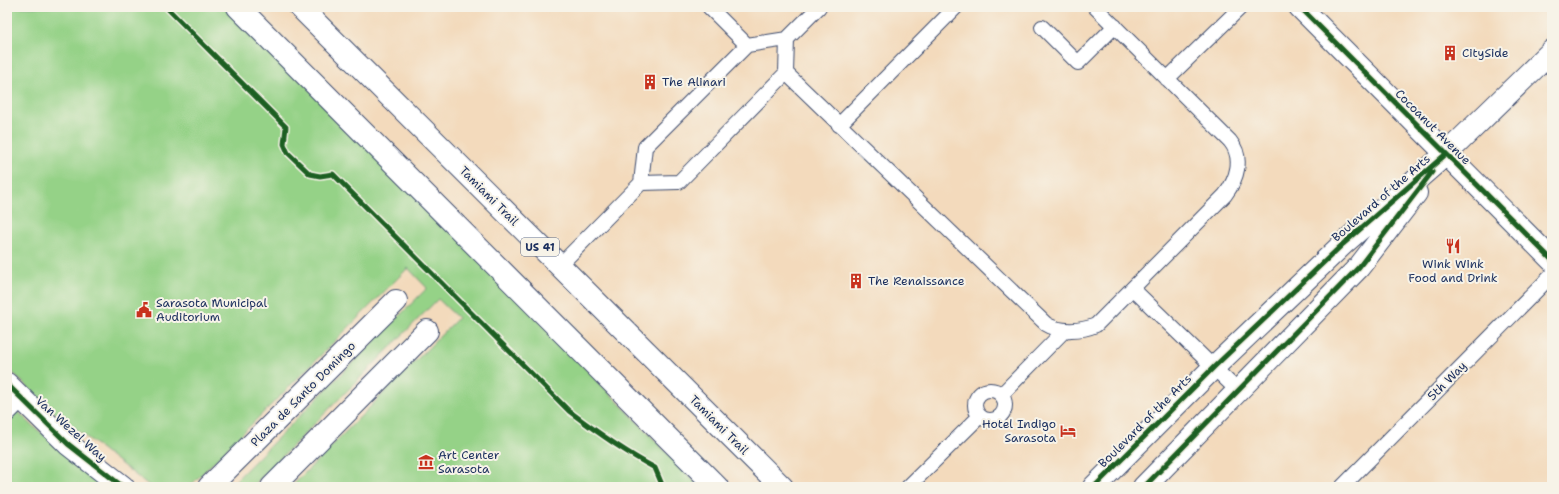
<svg xmlns="http://www.w3.org/2000/svg" width="1559" height="494" font-family="'Shantell Sans',sans-serif">
	<style>
		.green { fill: #95d287; stroke: #588072 }
		.lines { fill: none; stroke-linecap: round; stroke-linejoin: round }
		.service-casing { stroke: #3b496c; stroke-width: 16 }
		.minor-casing { stroke: #3b496c; stroke-width: 24 }
		.tertiary-casing { stroke: #3b496c; stroke-width: 24 }
		.primary-casing { stroke: #3b496c; stroke-width: 24 }
		.service { stroke: #fff; stroke-width: 14 }
		.minor { stroke: #fff; stroke-width: 22 }
		.tertiary { stroke: #fff; stroke-width: 22 }
		.primary { stroke: #fff; stroke-width: 22 }
		.cycleway-casing { stroke: #f7f3e8; stroke-width: 8 }
		.cycleway { stroke: #1b5e20; stroke-width: 5 }
		.labels { text-anchor: middle; dominant-baseline: central; stroke-width: 4; stroke-linejoin: round; paint-order: stroke }
		.shield { fill: #f7f3e8; stroke: #5d6a87; stroke-width: 1 }
		.shield-label { font-size: 11px; font-weight: bold; fill: #1b2f5e }
		.poi-label { font-size: 12px; fill: #1b2f5e; stroke: #f7f3e8; text-anchor: start }
		.street-label { font-size: 12px; fill: #1b2f5e; stroke: #f7f3e8 }
	</style>
	<rect width="100%" height="100%" fill="#f7f3e8"/>
	<filter id="ink" filterUnits="userSpaceOnUse"><feTurbulence type="fractalNoise" baseFrequency=".025" numOctaves="2"/><feDisplacementMap in="SourceGraphic" scale="8" xChannelSelector="R" yChannelSelector="G"/><feConvolveMatrix kernelMatrix="1 2 1 2 8 2 1 2 1" color-interpolation-filters="sRGB"/></filter>
	<filter id="wash" filterUnits="userSpaceOnUse"><feTurbulence type="fractalNoise" baseFrequency=".012" numOctaves="4" result="noise"/><feDisplacementMap in="SourceGraphic" scale="16" xChannelSelector="R" yChannelSelector="G"/><feGaussianBlur stdDeviation="0.9" result="paint"/><feColorMatrix in="noise" values="0 0 0 0 0 0 0 0 0 0 0 0 0 0 0 0 0 1.4 0 .05"/><feComposite in="paint" operator="in"/></filter>
	<g filter="url(#wash)">
		<rect width="100%" height="100%" fill="#f3dabc"/>
		<path class="green" d="M7 7H231L415 191 700 487H291L458 318 438 299 252 487H229L427 288 408 268 189 487H151L50 409 7 367Z
			M7 401 34 427 111 487H7Z"/>
	</g>
	<g filter="url(#ink)">
		<g class="lines">
			<defs>
				<path id="service" d="M709 7 747 45
					M1042 27 1078 63 1115 26
					M786 73 1046 324C1060 333 1082 331 1096 325L1225 195C1237 179 1244 158 1230 141L1095 7
					M1167 79 1241 7
					M839 125 956 7
					M641 183 679 182 786 73 787 39
					M559 266 641 183 645 147 747 45 787 39 819 7
					M1133 289 1238 391
					M975 405a15 15 0 1 1 30 0a15 15 0 1 1-30 0Z
					M1001 395 1065 330
					M7 415 22 400
					M908 487 980 416
					M1342 487 1552 275"/>
				<path id="minor" d="M7 384 68 444 123 487
					M209 487 396 301
					M272 487 427 331"/>
				<path id="tertiary" d="M1300 7 1552 260
					M1094 487 1214 367 1343 244 1446 154 1552 51
					M1144 487 1359 267 1416 193"/>
				<path id="primary" d="M238 7 717 487
					M300 7 782 487"/>
			</defs>
			<use href="#service" class="service-casing"/>
			<use href="#minor" class="minor-casing"/>
			<use href="#tertiary" class="tertiary-casing"/>
			<use href="#primary" class="primary-casing"/>
			<use href="#service" class="service"/>
			<use href="#minor" class="minor"/>
			<use href="#tertiary" class="tertiary"/>
			<use href="#primary" class="primary"/>
			<defs>
				<path id="cycleway" d="M166 7 286 127 284 144 288 153 310 174 320 176 333 174 569 411C598 433 623 451 655 468L663 487
					M1300 7 1552 260
					M7 384 68 444 123 487
					M1094 487 1214 367 1343 244 1446 154
					M1144 487 1359 267 1432 172"/>
			</defs>
			<use href="#cycleway" class="cycleway-casing"/>
			<use href="#cycleway" class="cycleway"/>
		</g>
	</g>
	<defs>
		<symbol id="building-bare" viewBox="-9 -9 18 18"><path d="M-4-6H4V6H1V3H-1V6H-4ZM-2.5-4.3h1.7v1.8h-1.7ZM.8-4.3h1.7v1.8H.8ZM-2.5-1h1.7V.8h-1.7ZM.8-1h1.7V.8H.8Z" fill="#c8321e" stroke="#f7f3e8" stroke-width="2.5" paint-order="stroke"/></symbol>
		<symbol id="restaurant-bare" viewBox="-9 -9 18 18"><path d="M-5-6h1v4h1v-4h1v4h1v-4h1v5L-1.5 .5V6h-2V.5L-5-1ZM5-6V6H3V1.5H1.5Q1.5-4 5-6Z" fill="#c8321e" stroke="#f7f3e8" stroke-width="2.5" paint-order="stroke"/></symbol>
		<symbol id="civic-bare" viewBox="-9 -9 18 18"><path d="M-.6-6.5H3V-4.5H.6V-3L4-1V1h2V6H-6V1h2V-1L-.6-3ZM-1.2 2.5V6h2.4V2.5Z" fill="#c8321e" stroke="#f7f3e8" stroke-width="2.5" paint-order="stroke"/></symbol>
		<symbol id="hotel-bare" viewBox="-9 -9 18 18"><path d="M-6-4.5h1.5V1H6V5H4.5V3h-9V5H-6ZM-4 0a1.8 1.8 0 1 1 3.6 0ZM.5 0V-2.5h3Q6-2.5 6 0Z" fill="#c8321e" stroke="#f7f3e8" stroke-width="2.5" paint-order="stroke"/></symbol>
		<symbol id="museum-bare" viewBox="-9 -9 18 18"><path d="M0-6L6-3V-2H-6V-3ZM-5-1h2V3h-2ZM-1-1h2V3h-2ZM3-1h2V3H3ZM-6 4H6V6H-6Z" fill="#c8321e" stroke="#f7f3e8" stroke-width="2.5" paint-order="stroke"/></symbol>
	</defs>
	<g fill-rule="evenodd">
		<use href="#building-bare" x="1439" y="42" width="22" height="22"/>
		<use href="#building-bare" x="639" y="71" width="22" height="22"/>
		<use href="#restaurant-bare" x="1442" y="235" width="22" height="22"/>
		<use href="#building-bare" x="845" y="270" width="22" height="22"/>
		<use href="#civic-bare" x="133" y="299" width="22" height="22"/>
		<use href="#hotel-bare" x="1057" y="420" width="22" height="22"/>
		<use href="#museum-bare" x="415" y="451" width="22" height="22"/>
	</g>
	<g class="labels">
		<rect class="shield" x="521" y="238" width="38" height="18" rx="3"/>
		<g class="shield-label">
			<text x="540" y="247">US 41</text>
		</g>
		<g class="poi-label">
			<text x="1462" y="53">CitySide</text>
			<text x="662" y="82">The Alinari</text>
			<text x="1453" y="264" text-anchor="middle">Wink Wink<tspan x="1453" dy="14">Food and Drink</tspan></text>
			<text x="868" y="281">The Renaissance</text>
			<text x="156" y="303">Sarasota Municipal<tspan x="156" dy="14">Auditorium</tspan></text>
			<text x="1056" y="424" text-anchor="end">Hotel Indigo<tspan x="1056" dy="14">Sarasota</tspan></text>
			<text x="438" y="455">Art Center<tspan x="438" dy="14">Sarasota</tspan></text>
		</g>
		<g class="street-label">
			<text transform="translate(1433 127) rotate(45)">Cocoanut Avenue</text>
			<text transform="translate(489 196) rotate(45)">Tamiami Trail</text>
			<text transform="translate(1381 198) rotate(-41)">Boulevard of the Arts</text>
			<text transform="translate(1447 381) rotate(-45)">5th Way</text>
			<text transform="translate(303 394) rotate(-45)">Plaza de Santo Domingo</text>
			<text transform="translate(1145 421) rotate(-45)">Boulevard of the Arts</text>
			<text transform="translate(719 425) rotate(45)">Tamiami Trail</text>
			<text transform="translate(71 429) rotate(42)">Van Wezel Way</text>
		</g>
	</g>
	<rect width="1559" height="494" fill="none" stroke="#f7f3e8" stroke-width="24"/>
</svg>
